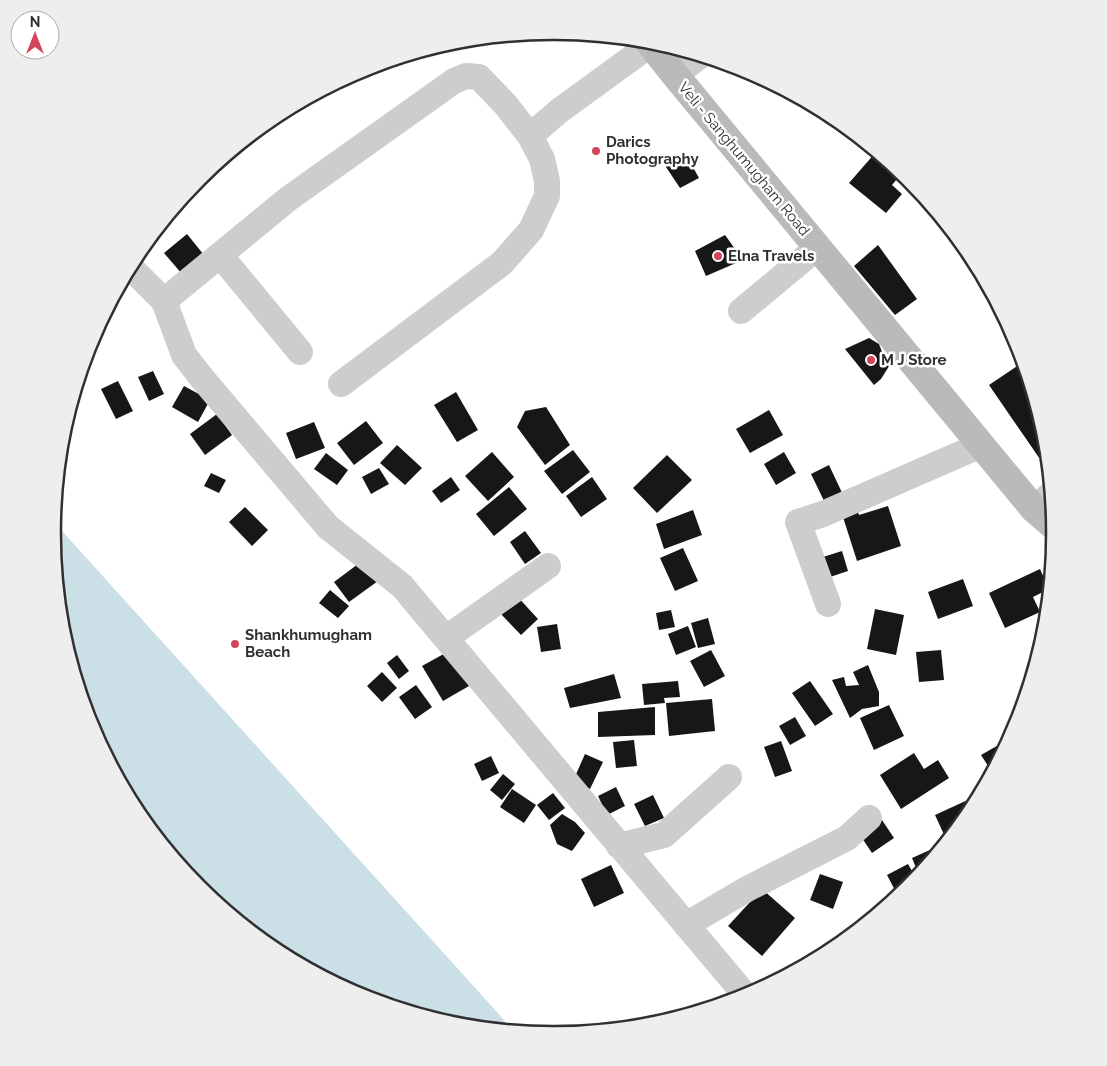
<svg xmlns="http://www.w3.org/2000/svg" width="1107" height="1066" font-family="Raleway,sans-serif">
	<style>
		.water { fill: #cbdfe7 }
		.building { fill: #171717 }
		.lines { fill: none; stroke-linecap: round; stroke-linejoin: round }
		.street { stroke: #cdcdcd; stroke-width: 26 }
		.secondary { stroke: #bababa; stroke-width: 28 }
		.poi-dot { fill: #d3455b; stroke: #fff; stroke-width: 2 }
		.labels { text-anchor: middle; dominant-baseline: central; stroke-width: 5; stroke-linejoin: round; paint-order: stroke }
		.poi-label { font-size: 15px; font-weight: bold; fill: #303030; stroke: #fff; text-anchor: start }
		.street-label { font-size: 15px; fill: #303030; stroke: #fff }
		.rim { fill: none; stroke: #303030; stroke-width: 2.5 }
	</style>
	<rect width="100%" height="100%" fill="#fff"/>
	<path class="water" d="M53 521 497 1012 513 1031 455 1025 361 996 275 950 199 888 136 812 90 725 61 631 52 533Z"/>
	<path class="building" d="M684 151 699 178 680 188 664 164Z
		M876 152 902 173 892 185 902 194 886 213 849 183Z
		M187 234 204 255 182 274 164 253Z
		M725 235 743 260 706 276 695 251Z
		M878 245 917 299 895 315 854 266Z
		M869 338 879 344 884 357 891 363 881 379 874 385 845 349Z
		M1023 362 1046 435 1048 459 1042 462 989 385Z
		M153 371 164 394 149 401 138 377Z
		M118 381 133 411 116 419 101 389Z
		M184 386 210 400 198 422 172 407Z
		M456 392 478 430 457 442 434 405Z
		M546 407 570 445 545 465 517 427 525 411Z
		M769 410 783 435 750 453 736 429Z
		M217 414 232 435 205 455 190 434Z
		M366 421 383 443 354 465 337 443Z
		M314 422 325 448 296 459 286 433Z
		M397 445 422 468 405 485 380 463Z
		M573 450 590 472 562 494 544 471Z
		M492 452 514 477 488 501 465 476Z
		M784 452 796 473 776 485 764 464Z
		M326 453 348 470 337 485 314 469Z
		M667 455 692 480 657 513 633 488Z
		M829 465 845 499 827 507 811 474Z
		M379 468 389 484 371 494 362 477Z
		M211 473 226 480 219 493 204 486Z
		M451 477 460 490 441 503 432 491Z
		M592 477 607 499 581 517 566 496Z
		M509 487 527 509 494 536 476 514Z
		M888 506 901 546 857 561 842 514 857 509 859 515Z
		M245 507 268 530 252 546 229 522Z
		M693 510 702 535 664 549 656 524Z
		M525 531 541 553 525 564 510 542Z
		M683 548 698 581 675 591 660 558Z
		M842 551 848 571 830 577 823 557Z
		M362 561 378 581 349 602 334 582Z
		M1040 569 1049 589 1033 597 1040 612 1005 628 989 593Z
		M963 579 973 606 938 619 928 592Z
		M330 590 349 606 338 618 319 603Z
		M516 595 538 619 521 635 499 612Z
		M875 609 904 615 896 655 867 649Z
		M671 610 675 627 659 630 656 613Z
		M708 618 715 644 698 648 691 623Z
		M557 624 561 649 541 652 537 627Z
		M688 626 696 647 676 655 668 634Z
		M711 650 725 676 704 687 690 661Z
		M941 650 944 680 919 682 916 652Z
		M449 651 469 686 443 701 422 666Z
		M397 655 409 671 399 679 387 663Z
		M868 665 879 692V706L862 709 850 718 832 680 844 677 846 686 859 685 853 672Z
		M382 672 397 688 382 702 367 686Z
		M614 674 621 698 570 708 564 688Z
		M678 681 680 697 664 698 665 703 644 705 642 684Z
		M810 681 833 714 815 726 792 693Z
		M416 685 432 707 415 719 399 697Z
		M712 699 715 731 669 736 666 703Z
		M889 705 904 736 874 750 860 718Z
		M655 707V735L598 737V712Z
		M795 717 806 736 790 745 779 726Z
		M634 740 637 766 616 768 613 742Z
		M781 741 792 771 775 777 764 747Z
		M1002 743 1005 748 992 772 981 755Z
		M914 753 924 769 938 760 949 778 901 809 880 775Z
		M585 754 603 762 590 789 573 781Z
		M491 756 499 773 482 781 474 764Z
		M503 774 515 784 502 800 490 790Z
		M616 787 625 806 607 815 598 796Z
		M512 789 536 805 524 823 500 807Z
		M553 793 565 808 549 820 537 805Z
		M653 795 664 818 645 826 634 804Z
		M972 798 975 804 971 812 947 841 935 815Z
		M562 814 575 822 585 833 572 851 557 844 550 825Z
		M882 820 894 838 872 853 860 835Z
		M941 845 942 846 919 875 912 858Z
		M908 864 916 878 908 888 898 896 887 875Z
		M611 865 624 893 594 907 581 879Z
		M820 874 843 882 833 909 810 900Z
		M762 889 795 918 762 956 728 926Z"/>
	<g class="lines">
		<path class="street" d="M651 44 559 111 530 136 505 104 479 77 466 76 454 81 288 199 164 301 184 355 201 377 328 527 402 586 746 996
			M675 75 700 56
			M220 255 300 352
			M130 267 164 301
			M741 311 818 247
			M341 384 502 263 531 230 547 196V181L542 159 530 136
			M1034 509 1051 494
			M828 604 798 522 823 514 981 445
			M446 638 548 566
			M619 846 664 835 729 777
			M686 925 747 889 847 838 869 818"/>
		<path class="secondary" d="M648 41 675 75 1034 509 1055 527"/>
	</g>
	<g class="poi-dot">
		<circle cx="596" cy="151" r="5"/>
		<circle cx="718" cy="256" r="5"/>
		<circle cx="871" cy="360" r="5"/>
		<circle cx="235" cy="644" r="5"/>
	</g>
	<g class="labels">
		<g class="poi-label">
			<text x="606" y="142">Darics<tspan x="606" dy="17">Photography</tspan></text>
			<text x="728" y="256">Elna Travels</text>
			<text x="881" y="360">M J Store</text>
			<text x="245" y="635">Shankhumugham<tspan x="245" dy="17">Beach</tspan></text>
		</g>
		<g class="street-label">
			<text transform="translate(744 159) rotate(50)">Veli - Sanghumugham Road</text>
		</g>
	</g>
	<path d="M0 0H1107V1066H0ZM553 40H554A492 492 0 0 1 1046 532V534A492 492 0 0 1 554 1026H553A492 492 0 0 1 61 534V532A492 492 0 0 1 553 40Z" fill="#eee" fill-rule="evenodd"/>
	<path class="rim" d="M553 40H554A492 492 0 0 1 1046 532V534A492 492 0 0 1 554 1026H553A492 492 0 0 1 61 534V532A492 492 0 0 1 553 40Z"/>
	<g transform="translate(35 35)"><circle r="24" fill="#ffffff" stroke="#acacac"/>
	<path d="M0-4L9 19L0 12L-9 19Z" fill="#d3455b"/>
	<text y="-8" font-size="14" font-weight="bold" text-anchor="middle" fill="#303030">N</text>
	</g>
</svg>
